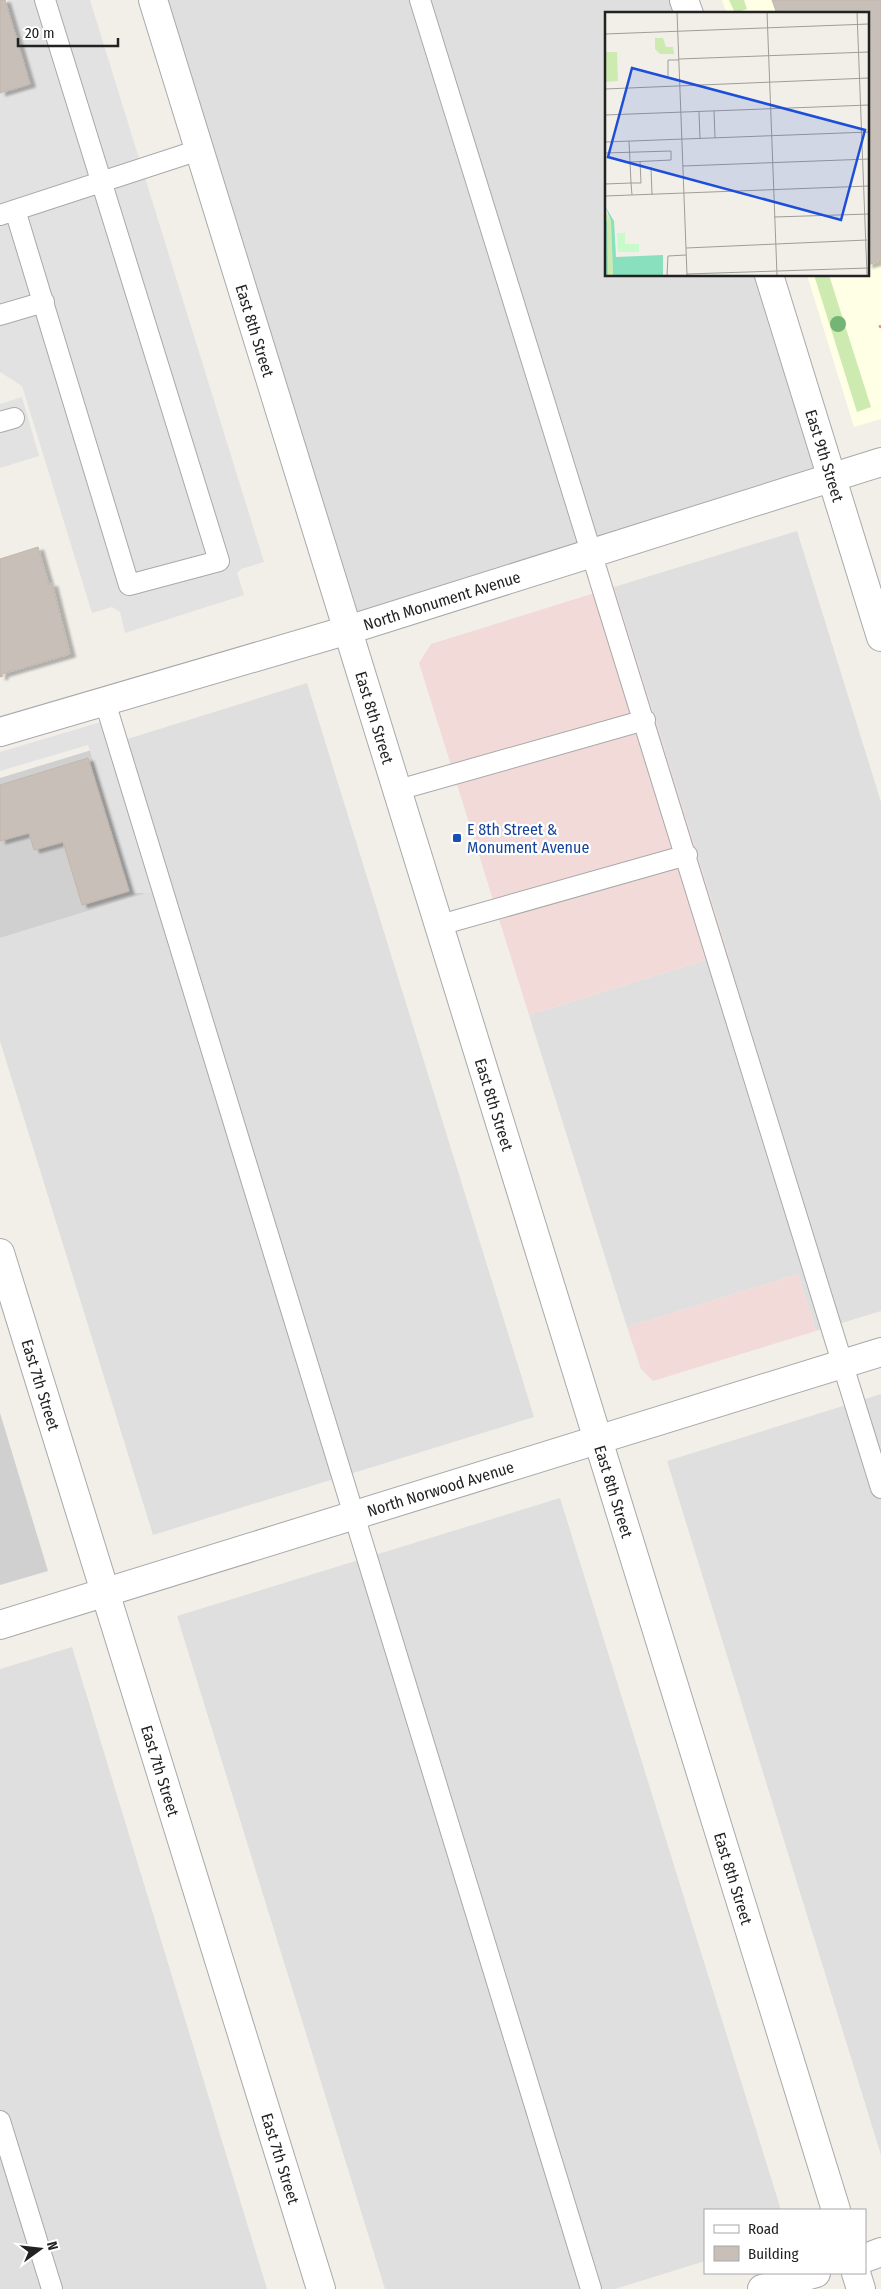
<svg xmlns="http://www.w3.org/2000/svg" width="881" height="2289" font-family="'Fira Sans Condensed',sans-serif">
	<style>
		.residential { fill: #e0dfdf }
		.commercial { fill: #f2dad9 }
		.education { fill: #ffffe5 }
		.religious { fill: #d0d0d0 }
		.grass { fill: #cdebb0 }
		.parking { fill: #e2e2e2 }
		.building { fill: #c7bfb8; stroke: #c4b6ab; filter: url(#shadow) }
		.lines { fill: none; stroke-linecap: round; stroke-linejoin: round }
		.service-casing { stroke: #a9a9a9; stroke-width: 22 }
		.minor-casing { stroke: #a9a9a9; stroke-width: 30 }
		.tertiary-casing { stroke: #a9a9a9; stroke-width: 30 }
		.path { stroke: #fa8072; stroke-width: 3; stroke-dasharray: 2.5 2.5; stroke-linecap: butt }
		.service { stroke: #fff; stroke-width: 20 }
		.minor { stroke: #fff; stroke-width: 28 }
		.tertiary { stroke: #fff; stroke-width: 28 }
		.tree { fill: #74b475 }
		.transit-dot { fill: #1a4fb4; stroke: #fff; stroke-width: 2 }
		.labels { text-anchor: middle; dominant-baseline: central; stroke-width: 4.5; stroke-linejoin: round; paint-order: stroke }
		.street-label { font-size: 16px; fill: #222; stroke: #fff }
		.transit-label { font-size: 16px; fill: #164399; stroke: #fff; text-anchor: start }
		.inset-road { fill: none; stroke: #9f9d99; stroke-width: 1 }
		.view { fill: #1d4ed8; fill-opacity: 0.15; stroke: #1d4ed8; stroke-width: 2.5 }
		.inset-edge { fill: none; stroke: #222; stroke-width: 2.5 }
	</style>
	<defs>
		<filter id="shadow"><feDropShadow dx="5.5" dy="3" stdDeviation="1" flood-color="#0004"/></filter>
	</defs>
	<rect width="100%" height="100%" fill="#f2efe9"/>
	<path class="residential" d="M153 0H684L689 14H606V275H769L831 478 348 630Z
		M797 531 881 802V1311L816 1331 798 1274 627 1327 529 1015 728 953 614 587Z
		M307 683 534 1417 153 1535 0 1041V938L166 887 121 741Z
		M881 1394V2155L667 1461Z
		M560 1498 781 2210H705V2261L615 2289H385L177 1616Z
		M72 1647 267 2289H0V1669Z"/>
	<path class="commercial" d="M614 587 728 953 529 1015 419 663 431 644Z
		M798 1274 816 1331 653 1381 641 1369 627 1327Z"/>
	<path class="education" d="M722 0H881V419L854 427 807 275H867V14H727Z"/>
	<path class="religious" d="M121 741 166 887 0 938V778Z
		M0 1413 48 1571 0 1585Z"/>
	<path class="grass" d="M729 0H744L747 9 735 13Z
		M814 275H829L871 407 857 412Z"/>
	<path class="parking" d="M9 0H90L264 562 241 569 237 573 244 595 125 633 120 612 112 607 92 613 22 386 0 372V11Z
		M22 397 39 456 0 468V404Z
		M101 722 153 893H133L88 745 0 771V752Z"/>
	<path class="building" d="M0 0H5L30 84 0 93Z
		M772 0H881V261L867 265V14H777Z
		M38 547 49 585 52 583 70 654 2 674 3 676 0 677V559Z
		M88 758 129 891 82 905 63 842 34 850 29 833 0 841V785Z"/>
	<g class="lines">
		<defs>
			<path id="service" d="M420 0 881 1488
				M15 210 129 585 219 561 45 0
				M0 215 199 150
				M0 315 44 302
				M0 422 14 418
				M105 702 591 2289
				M398 790 645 720
				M440 925 687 855
				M0 2121 52 2289"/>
			<g id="minor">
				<path d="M684 0 689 14"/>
				<path id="s1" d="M769 275 881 637"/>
				<path id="s2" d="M0 732 348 630 881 462"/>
				<path id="s3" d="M0 1253 321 2289"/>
				<path d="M865 2258 881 2252"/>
				<path d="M762 2289 816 2273"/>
			</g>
			<g id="tertiary">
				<path id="s4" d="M153 0 836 2210"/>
				<path id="s5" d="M0 1625 881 1352"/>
				<path d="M856 2273 861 2289"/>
			</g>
		</defs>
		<use href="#service" class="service-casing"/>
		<use href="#minor" class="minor-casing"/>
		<use href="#tertiary" class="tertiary-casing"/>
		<path class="path" d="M879 327 881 326"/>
		<use href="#service" class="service"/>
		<use href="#minor" class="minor"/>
		<use href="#tertiary" class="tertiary"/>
	</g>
	<circle class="tree" cx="838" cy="324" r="8"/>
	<rect class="transit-dot" x="452" y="833" width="10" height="10" rx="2.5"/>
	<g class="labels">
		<g class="street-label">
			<text stroke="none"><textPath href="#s4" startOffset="346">East 8th Street</textPath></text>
			<text stroke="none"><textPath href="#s1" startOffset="189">East 9th Street</textPath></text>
			<text stroke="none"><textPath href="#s2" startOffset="461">North Monument Avenue</textPath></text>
			<text stroke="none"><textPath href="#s4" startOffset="751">East 8th Street</textPath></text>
			<text stroke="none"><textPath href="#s4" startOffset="1156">East 8th Street</textPath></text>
			<text stroke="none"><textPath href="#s3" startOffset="138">East 7th Street</textPath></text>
			<text stroke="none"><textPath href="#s5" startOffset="461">North Norwood Avenue</textPath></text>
			<text stroke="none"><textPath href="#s4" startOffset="1561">East 8th Street</textPath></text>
			<text stroke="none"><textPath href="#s3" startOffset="542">East 7th Street</textPath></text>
			<text stroke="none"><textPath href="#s4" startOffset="1966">East 8th Street</textPath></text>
			<text stroke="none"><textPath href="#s3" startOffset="948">East 7th Street</textPath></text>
		</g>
		<g class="transit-label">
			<text x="467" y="829">E 8th Street &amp;<tspan x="467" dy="18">Monument Avenue</tspan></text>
		</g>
	</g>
	<g transform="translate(605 12)">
		<rect width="264" height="264" fill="#f2efe9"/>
		<path d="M58 26 61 35H68L69 42H55L50 37V26ZM0 40H12L13 69 0 70ZM0 199 6 209 8 263H0Z" fill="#cdebb0"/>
		<path d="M12 221H20V232H34V240H13Z" fill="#c8facc"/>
		<path d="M0 194 9 209 11 245 58 243V263H8L6 209ZM0 209H2L3 263H0Z" fill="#88e0be"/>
		<path class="inset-road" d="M72 0 82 263M162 0 172 263M252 0 262 263M0 22 264 12M74 47 264 40M63 64V48H74M0 77 264 66M109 99 110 126M94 100 95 127M0 103 264 93M24 129 26 171H36L35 149M0 130 264 120M0 141 66 139V148L25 150M78 154 264 147M46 155 47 183M0 172 26 171 27 183M0 184 264 174M169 205 264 202M81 236 262 228M82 262 263 256M62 263 63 244 81 243"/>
		<path class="view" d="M27 56 260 118 236 208 3 145Z"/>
		<rect width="264" height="264" class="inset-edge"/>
	</g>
	<rect x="704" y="2209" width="162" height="65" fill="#ffffff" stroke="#a7a7a7"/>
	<rect x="714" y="2225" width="25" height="8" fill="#ffffff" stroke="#a7a7a7"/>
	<text x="748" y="2234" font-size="15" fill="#222222">Road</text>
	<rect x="714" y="2246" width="25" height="15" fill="#c7bfb8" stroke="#a7a7a7"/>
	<text x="748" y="2259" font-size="15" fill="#222222">Building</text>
	<g transform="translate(40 2249) rotate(75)" stroke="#ffffff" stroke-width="4" paint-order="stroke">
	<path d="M0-4L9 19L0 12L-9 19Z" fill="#222222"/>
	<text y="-8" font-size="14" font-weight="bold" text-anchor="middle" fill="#222222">N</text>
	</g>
	<path d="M18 38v8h100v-8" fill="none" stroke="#222222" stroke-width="2.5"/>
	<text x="25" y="38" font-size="15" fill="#222222" stroke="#ffffff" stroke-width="4" paint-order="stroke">20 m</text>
</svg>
